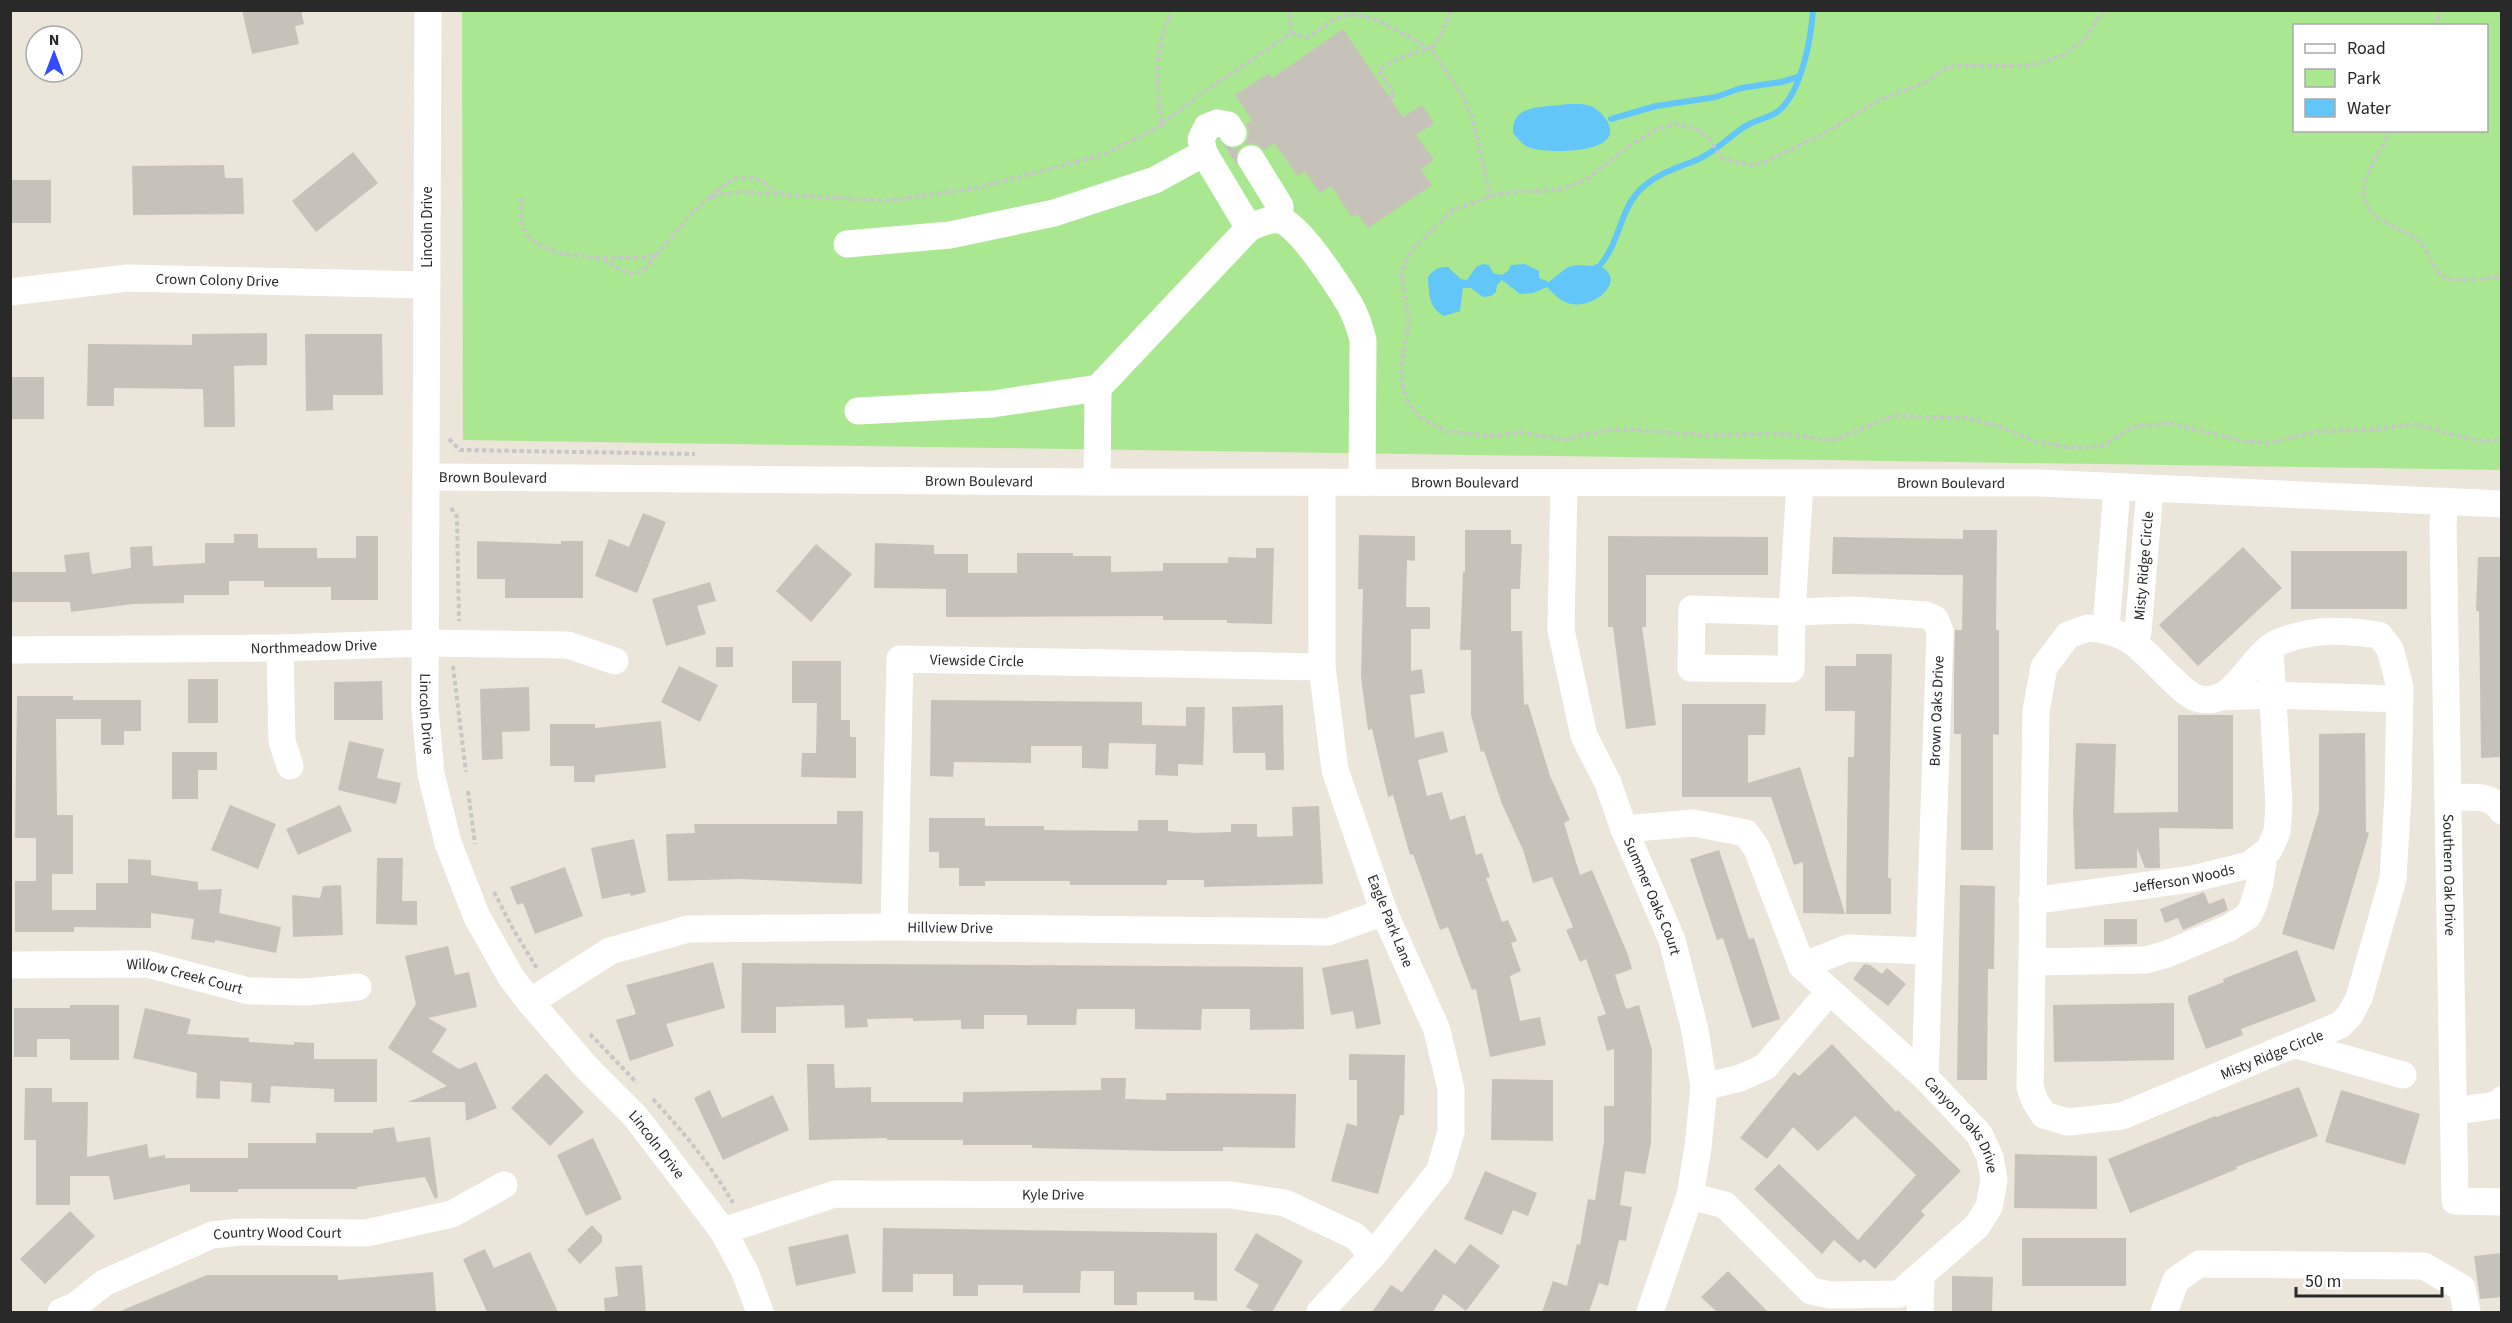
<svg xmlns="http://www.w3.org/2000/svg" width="2512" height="1323" font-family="'Source Sans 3',sans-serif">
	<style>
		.green { fill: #a9e891; fill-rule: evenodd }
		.water { fill: #63c6f8 }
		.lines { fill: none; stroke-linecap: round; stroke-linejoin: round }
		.stream { stroke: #63c6f8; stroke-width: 6 }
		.building { fill: #c7c2b9 }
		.path { stroke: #c7c7c7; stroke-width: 4; stroke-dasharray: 4.5 3; stroke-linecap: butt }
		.minor { stroke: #fff; stroke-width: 27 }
		.labels { text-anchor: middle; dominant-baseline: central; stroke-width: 4.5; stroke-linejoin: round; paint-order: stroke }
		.street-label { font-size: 15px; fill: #292929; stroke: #fff }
	</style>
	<rect width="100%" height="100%" fill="#ece5d9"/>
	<path class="green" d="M462 11H2501V470L463 440ZM2294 26H2486V130H2294Z"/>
	<path class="water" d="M1568 104C1584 104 1594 103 1605 118 1632 154 1549 154 1531 148 1523 146 1518 139 1513 133 1511 103 1544 108 1568 104Z
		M1483 264 1489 265 1493 273 1502 275 1508 271 1511 265 1525 264 1539 271V278L1549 282C1570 266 1565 264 1593 266L1596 264C1634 279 1589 314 1565 302 1558 299 1552 292 1547 287L1533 293 1520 294 1502 280 1497 285 1496 292 1491 296 1483 297 1471 288H1463L1460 311 1444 316C1428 307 1429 293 1428 277 1434 269 1439 267 1448 267L1461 279 1467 280 1476 267Z"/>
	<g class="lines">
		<path class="stream" d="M1611 119 1656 106 1716 97 1741 88 1781 82 1798 77
			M1601 264C1621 239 1620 208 1642 188 1658 173 1680 167 1699 159 1716 151 1729 137 1744 127 1754 120 1767 119 1777 112 1801 95 1811 39 1813 10"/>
	</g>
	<path class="building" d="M242 10H301L304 24 295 26 299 44 252 54Z
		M1343 29 1403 117 1422 105 1434 123 1416 135 1434 160 1421 169 1432 185 1368 228 1357 214 1352 217 1331 186 1320 193 1305 171 1298 176 1274 143 1264 150 1258 145 1251 143 1243 145 1237 152V165L1223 144 1234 149 1242 146 1247 140 1249 132 1246 124 1252 120 1235 95 1269 73 1272 78Z
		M353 152 378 183 316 232 292 201Z
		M224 165 225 178H243L244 214 133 215 132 166Z
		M10 180H51V223H10Z
		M267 333V365L234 366 235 427H204L203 389 114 388V406H87L88 344 192 345V334Z
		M305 334H382L383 395H333V410L306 411Z
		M10 377H44V419H10Z
		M643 513 666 522 637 593 595 576 609 539 629 547Z
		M1465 530H1511V544H1522L1520 589H1511V631H1522L1524 705 1528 704 1550 776 1570 820 1564 823 1580 875 1592 870 1628 955 1632 969 1615 975 1626 1009 1639 1005 1652 1050 1651 1143 1645 1174 1625 1171 1620 1205 1632 1207 1626 1241 1619 1240 1608 1286 1599 1283 1589 1312H1542L1553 1281 1567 1286 1577 1244 1580 1245 1588 1199 1595 1200 1604 1142V1106H1614V1049L1607 1051 1597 1017 1606 1014 1586 959 1580 962 1566 930 1573 927 1552 877 1533 883 1523 850 1502 804 1484 751 1481 752 1471 715V650H1460L1463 572H1465Z
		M1963 530H1997L1996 630H1999V735L1993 734V850H1961V734H1954V672L1955 630H1962L1963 575 1832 574 1833 537 1963 539Z
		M234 534H258V548H317V558H356V536H378V600H331V587H264V581H229V595H184V603L133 604 71 612 70 602H10V572H66L64 555 89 552 92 574 131 568 130 547 152 546 153 566 205 563V543H234Z
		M1359 535 1415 536V561L1407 560 1406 607H1430V629H1411V671L1422 669 1425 693 1410 695 1415 738 1443 731 1448 752 1418 760 1427 796 1442 792 1450 820 1465 815 1476 855 1482 853 1490 877 1486 878 1502 922 1508 920 1517 941 1511 943 1521 971 1510 976 1520 1021 1540 1017 1546 1045 1490 1057 1476 989 1472 990 1448 927 1440 930 1413 854 1410 855 1393 795 1388 797 1372 729 1368 730 1361 677 1363 589H1358Z
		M1608 536 1768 537V575H1646V627H1642L1656 725 1626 729 1613 627H1608Z
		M477 541 561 544V541H583V598H505V579H477Z
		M875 543 934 545V554H968V573H1017V553H1073V556H1111V572L1163 571V563H1228V557L1256 558V548H1274L1272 624 1227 623V620H1163V616L946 617V589L874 588Z
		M816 544 852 574 811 622 776 591Z
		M2243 547 2282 588 2198 666 2159 625Z
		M2291 551H2407V609H2291Z
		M2478 557H2502V757L2481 758 2479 611H2476Z
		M710 582 716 601 697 606 706 634 666 646 652 599Z
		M716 647H733V667H716Z
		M1856 654H1892L1888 878H1891V914H1846L1848 757H1854L1855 711H1825V666H1856Z
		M792 661H841V720H850V737H856V778L801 777 802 753H816L817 703H792Z
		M679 666 718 685 700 722 661 702Z
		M188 679H218V723H188Z
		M382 681 383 720H334V682Z
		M529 687 530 731 502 732 503 759 482 760 480 689Z
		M17 696H73V700H141V731H124V745H101V719H56L57 815H73V874H52V910H96V883H128V859L151 860V875L198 882V890L222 889 219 913 281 927 276 953 215 940V943L191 939 194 919 151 913V928L74 927V932H15V881H36V838H15Z
		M931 700 1142 702V725L1186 726V707H1205L1203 765 1178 764V776L1155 775 1156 744 1109 743 1108 769 1082 768V746H1031V763L954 762 953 777 930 776Z
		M1682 704H1766L1765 735H1748V783L1800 767 1845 914 1803 913V862L1794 865 1771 797H1682Z
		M1283 705 1284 770H1266L1265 753H1233L1232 707Z
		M2178 715H2233V829L2159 828 2160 868H2145L2137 848V868L2075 869 2073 814 2076 743 2116 744 2114 813 2178 812Z
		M661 721 666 768 595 775V782H574V766H550V724H595V728Z
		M2365 733 2366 832 2369 833 2334 950 2282 934 2319 811V734Z
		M349 741 384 749 377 778 401 783 396 804 338 790Z
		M172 752H217V770H198V799H172Z
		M230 805 276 824 258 869 211 850Z
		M340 805 352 831 298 855 286 829Z
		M1319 806 1323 884 1204 887V880H1167V885H1070V881H985V886H959V868H939V852H929V818H985V826H1044V830L1138 831V820H1168V831L1197 833 1231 832V824H1257V837L1293 836 1292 807Z
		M837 811H863L862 884 738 879 668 881 666 834 695 833 694 824H837Z
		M634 839 646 892 631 896 630 893 602 899 591 848Z
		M1719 850 1749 939 1754 938 1780 1019 1752 1028 1723 938 1717 940 1690 859Z
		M377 858H403L402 901H417V925L376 924Z
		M565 867 583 916 535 934 523 903 517 905 510 887Z
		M341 885 343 935 293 937 292 895 320 898 323 886Z
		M1960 885 1995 886 1994 969H1988L1987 1080H1957Z
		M2204 892 2209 904 2224 898 2228 910 2183 930 2178 918 2165 923 2160 909Z
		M2104 919H2137V944L2104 945Z
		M448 946 455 975 469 972 477 1007 428 1018 447 1029 432 1052 459 1069 476 1062 497 1108 466 1121 465 1102H408L447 1086 388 1048 416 1004 405 956Z
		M2297 950 2316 1001 2241 1029 2243 1035 2206 1049 2188 1002V996L2224 982 2223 979Z
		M1368 959 1381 1024 1356 1029 1353 1011 1331 1015 1322 968Z
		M713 962 725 1008 666 1024 674 1046 630 1061 616 1020 636 1014 626 985Z
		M742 963 1303 967 1304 1029 1250 1030V1009H1202L1201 1030 1135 1029V1009H1077L1076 1025H1027V1015H984V1029H961V1020L913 1021V1018L867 1019 868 1027 845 1028 844 1005 776 1007V1033H741Z
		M1864 964 1870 965 1882 974 1887 968 1906 984 1888 1006 1853 979Z
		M2174 1003V1060L2054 1062 2053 1005Z
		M70 1005H119V1060H70V1039H37V1057H14V1008H70Z
		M145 1008 191 1019 187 1034 249 1038V1042L294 1045V1042L314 1043V1059H377V1102H334V1089L271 1086 270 1103 251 1102 252 1083 220 1081V1099L196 1098 197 1073 133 1058Z
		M1832 1044 1896 1112 1898 1110 1961 1171 1921 1211 1925 1215 1875 1269 1864 1259 1860 1263 1834 1240 1822 1254 1754 1189 1779 1164 1858 1240 1916 1175 1855 1116 1818 1151 1793 1127 1767 1159 1740 1138 1794 1072 1799 1076Z
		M1349 1054 1405 1055 1404 1115H1400L1378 1194 1331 1181 1347 1123 1357 1126V1080H1349Z
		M807 1064H834L835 1088 871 1087V1102H963V1092L1101 1090V1078H1126L1125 1099 1166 1100V1093L1296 1094 1295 1148 1223 1147V1151H1166L1032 1148V1145H963V1140H887V1138L809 1140Z
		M546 1073 584 1112 550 1146 511 1108Z
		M1492 1079 1553 1080V1141L1491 1140Z
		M2299 1087 2318 1136 2236 1167 2237 1169 2130 1213 2108 1159 2215 1116 2216 1117Z
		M25 1088H52V1102H88L87 1157 147 1144 149 1158 165 1155V1158H248V1143H316V1133H373V1130L394 1127 397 1142 430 1137 438 1197 435 1199 425 1177 357 1187V1189H238V1192H190V1184L114 1200 109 1176H70V1205H36V1140H24Z
		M710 1090 722 1118 773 1095 789 1130 723 1160 694 1098Z
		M2341 1090 2420 1114 2405 1165 2325 1142Z
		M593 1138 622 1199 586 1216 557 1155Z
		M2015 1154 2097 1156V1209L2014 1208Z
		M1485 1171 1537 1193 1528 1216 1513 1210 1502 1235 1464 1219Z
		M70 1211 95 1236 45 1284 20 1259Z
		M592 1225 602 1236V1242L580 1264 567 1250Z
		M883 1228 1217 1233V1301L1194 1300V1292H1137V1305H1114V1271H1081L1080 1293H1023V1285H978V1296H953V1274H913V1292H882Z
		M1256 1233 1303 1261 1272 1312H1255L1246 1307 1259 1285 1234 1270Z
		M848 1234 856 1273 796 1286 788 1247Z
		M2022 1238H2126V1286H2022Z
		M1470 1244 1500 1266 1466 1311 1444 1294 1433 1312H1372L1391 1285 1402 1292 1435 1249 1455 1264Z
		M485 1249 494 1268 530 1252 558 1312H487L463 1259Z
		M2502 1253V1297L2480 1299 2474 1256Z
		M642 1265 646 1312H605L604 1298 618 1296 615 1267Z
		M1728 1271 1768 1312H1717L1701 1297Z
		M433 1272 436 1312H118L207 1275H338V1280Z
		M1952 1276 1993 1277 1992 1312H1952Z"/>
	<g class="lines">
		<path class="path" d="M1451 10 1441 34 1431 49 1462 95 1473 119 1490 196
			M2104 10 2085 39 2064 55 2037 64 2021 66H1955L1946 68 1926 82 1879 100 1821 135 1763 163 1750 165 1723 159 1707 136 1697 129 1675 124 1659 128 1630 145 1586 180 1558 190 1501 193 1453 210 1413 249 1405 263 1402 275 1409 321 1401 368 1405 397 1419 417 1446 431 1490 436 1519 432 1565 440 1581 435 1618 429 1706 435 1779 434 1798 435 1822 440H1834L1888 418 1898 416 1967 418 1999 426 2035 441 2066 447 2088 448 2104 445 2133 427 2170 423 2243 441 2270 443 2318 431 2371 430 2414 424 2458 436 2483 441 2502 440
			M2434 26 2442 10
			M1291 33 1307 38C1317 32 1328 22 1339 17 1365 6 1407 37 1431 49
			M1390 98 1395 95 1379 70C1395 59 1410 53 1430 49
			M1162 124 1204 92 1291 33 1290 10
			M2390 130C2383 151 2362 173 2364 195 2367 224 2405 226 2422 244 2430 253 2434 273 2446 278 2458 283 2488 278 2502 277
			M710 197C732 174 752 169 777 193
			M521 198 522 225 528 236 541 246 563 254 602 258H643L658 253 693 212 709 198 726 193 745 192 886 201 977 188 1105 154 1162 125C1157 80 1152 53 1173 10
			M603 259C630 275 637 283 657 254
			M449 439 460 450 695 454
			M451 508 457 517 459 621
			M453 666 466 772
			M468 791 475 844
			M494 892 513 929 538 970
			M590 1034 637 1083
			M653 1099C683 1132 711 1165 733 1203"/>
		<g class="minor">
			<path id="s1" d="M428 10 425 709 431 774 448 843 477 917 511 977 530 1002 587 1068 635 1116 723 1231 745 1272 760 1312"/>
			<path d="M1204 153 1201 139 1207 127 1217 123 1228 125 1233 133"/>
			<path d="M1251 159 1280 206V220"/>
			<path d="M847 244 950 235 1054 213 1155 180 1204 153 1249 228"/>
			<path id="s2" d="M10 292 128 278 427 285"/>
			<path d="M858 411 993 404 1098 388"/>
			<path id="s3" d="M427 477 1097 482 2039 483 2502 504"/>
			<path d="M1097 482 1098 388 1249 228C1258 224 1269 218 1280 220 1299 224 1339 287 1350 305 1356 316 1360 328 1363 340L1362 482"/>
			<path id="s4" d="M1564 483 1561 630 1584 736 1608 783 1624 829 1672 940 1695 1030 1704 1087 1698 1147 1690 1196 1650 1312"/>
			<path d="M1800 483 1792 612 1854 610 1926 615 1935 619 1940 631 1925 1077"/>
			<path id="s5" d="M2445 501 2443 525 2455 1201 2502 1202"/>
			<path d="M1692 609 1792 612 1791 669 1691 668Z"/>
			<path d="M2088 628C2134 631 2143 653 2174 681 2181 688 2190 697 2200 699 2236 707 2251 653 2279 642 2314 628 2343 630 2379 635L2390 649 2400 687 2398 795 2393 879 2359 998 2350 1015 2340 1025 2122 1116 2068 1122 2044 1115 2035 1101 2030 1087 2036 711 2044 667 2068 635Z"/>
			<path d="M2106 629 2117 488"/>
			<path id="s6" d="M2135 641 2138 632 2150 489"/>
			<path d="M280 648 282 741 290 766"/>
			<path id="s7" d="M10 650 280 648 426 643 568 645 615 661"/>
			<path d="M2219 697 2272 695 2400 699"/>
			<path d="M2448 798C2467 798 2491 792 2502 811"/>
			<path id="s8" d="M1624 829 1694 823 1746 833 1757 849 1802 966 1925 1077 1979 1134 1990 1157 1994 1180 1989 1207 1977 1226 1899 1294 1831 1295 1811 1291 1725 1205 1690 1196"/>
			<path id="s9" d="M2032 901 2192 879 2249 865 2269 850 2277 832 2279 806 2270 648"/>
			<path id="s10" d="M894 927 900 659 1322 667"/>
			<path d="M2032 962 2146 960 2167 954 2229 928 2248 916 2253 906 2260 883 2264 854"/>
			<path id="s11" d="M10 965 147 964 249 991 306 992 358 987"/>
			<path d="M1802 966 1848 948 1928 951"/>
			<path id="s12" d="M530 1002 610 951 688 929 894 927 1328 932 1384 912"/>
			<path d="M2297 1045 2403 1075"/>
			<path d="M1704 1087 1740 1078 1765 1067 1829 992"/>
			<path d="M2454 1111 2498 1105 2502 1100"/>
			<path id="s13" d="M723 1231 835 1194 1231 1195 1285 1203 1355 1236 1373 1255"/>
			<path id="s14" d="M61 1312 75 1306 104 1283 212 1235 241 1232 366 1233 452 1214 504 1185"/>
			<path d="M1320 1312 1373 1255 1439 1172 1451 1132V1089L1437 1030 1384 912 1335 770 1322 667V483"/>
			<path d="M1920 1312 1921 1276"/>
			<path d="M2164 1312 2176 1280 2199 1264 2424 1266 2462 1288 2467 1312"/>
		</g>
	</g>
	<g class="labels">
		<g class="street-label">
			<text transform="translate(427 227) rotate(-90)">Lincoln Drive</text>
			<text stroke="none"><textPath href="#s2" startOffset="208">Crown Colony Drive</textPath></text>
			<text stroke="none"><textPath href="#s3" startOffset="66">Brown Boulevard</textPath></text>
			<text stroke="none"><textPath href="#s3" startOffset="552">Brown Boulevard</textPath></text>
			<text stroke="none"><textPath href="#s3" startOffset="1038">Brown Boulevard</textPath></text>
			<text stroke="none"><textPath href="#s3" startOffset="1524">Brown Boulevard</textPath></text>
			<text stroke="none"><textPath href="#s6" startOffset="76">Misty Ridge Circle</textPath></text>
			<text stroke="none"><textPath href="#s7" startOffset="304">Northmeadow Drive</textPath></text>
			<text stroke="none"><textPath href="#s10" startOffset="345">Viewside Circle</textPath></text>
			<text transform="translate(1937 711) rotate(-88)">Brown Oaks Drive</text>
			<text stroke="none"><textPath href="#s1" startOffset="704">Lincoln Drive</textPath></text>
			<text stroke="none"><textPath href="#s5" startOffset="374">Southern Oak Drive</textPath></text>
			<text stroke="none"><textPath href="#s9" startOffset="153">Jefferson Woods</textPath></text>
			<text stroke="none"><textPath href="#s4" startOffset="430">Summer Oaks Court</textPath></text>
			<text transform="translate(1390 921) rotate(68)">Eagle Park Lane</text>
			<text stroke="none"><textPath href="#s12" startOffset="438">Hillview Drive</textPath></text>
			<text stroke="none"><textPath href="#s11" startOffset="176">Willow Creek Court</textPath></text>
			<text transform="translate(2272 1055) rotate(-22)">Misty Ridge Circle</text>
			<text stroke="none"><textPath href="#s8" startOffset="495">Canyon Oaks Drive</textPath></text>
			<text stroke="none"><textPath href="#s1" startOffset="1206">Lincoln Drive</textPath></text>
			<text stroke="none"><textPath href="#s13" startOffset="336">Kyle Drive</textPath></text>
			<text stroke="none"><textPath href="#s14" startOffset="236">Country Wood Court</textPath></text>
		</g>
	</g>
	<rect width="2512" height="1323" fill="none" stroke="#292929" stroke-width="24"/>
	<rect x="2293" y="24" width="195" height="108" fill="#ffffff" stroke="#a9a9a9" stroke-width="1.5"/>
	<rect x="2305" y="44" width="30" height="9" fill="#ffffff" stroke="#a9a9a9" stroke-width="1.5"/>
	<text x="2347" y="54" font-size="18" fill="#292929">Road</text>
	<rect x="2305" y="69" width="30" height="18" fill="#a9e891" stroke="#a9a9a9" stroke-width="1.5"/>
	<text x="2347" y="84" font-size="18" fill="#292929">Park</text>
	<rect x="2305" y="99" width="30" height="18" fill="#63c6f8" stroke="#a9a9a9" stroke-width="1.5"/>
	<text x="2347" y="114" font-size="18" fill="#292929">Water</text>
	<g transform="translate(54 54)"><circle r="28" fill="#ffffff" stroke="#a9a9a9" stroke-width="1.5"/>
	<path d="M0-4.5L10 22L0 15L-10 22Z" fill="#334cff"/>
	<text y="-9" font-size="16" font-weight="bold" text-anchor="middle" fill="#292929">N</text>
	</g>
	<path d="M2296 1287v9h146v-9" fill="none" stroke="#292929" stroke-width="3"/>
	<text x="2305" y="1287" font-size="18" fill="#292929" stroke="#ffffff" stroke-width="4.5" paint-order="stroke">50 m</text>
</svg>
